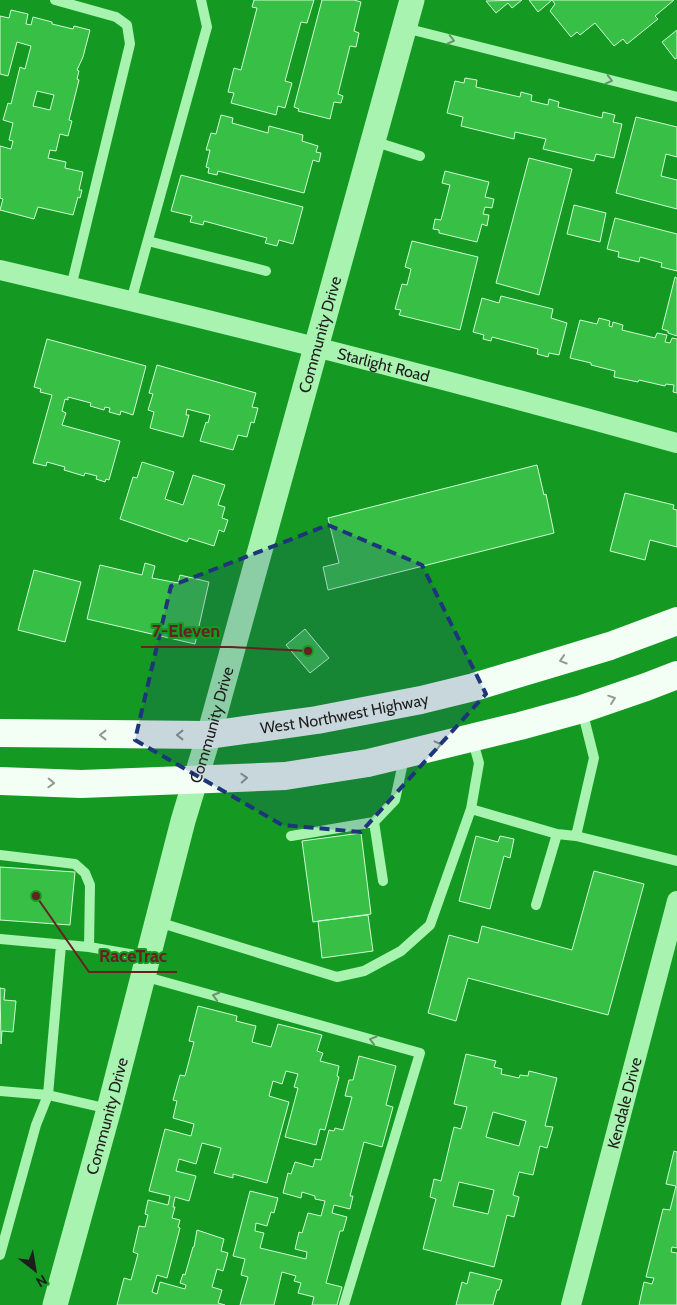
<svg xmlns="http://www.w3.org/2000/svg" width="677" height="1305" font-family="Cabin,sans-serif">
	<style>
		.building { fill: #38bf46; stroke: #cffdd4; fill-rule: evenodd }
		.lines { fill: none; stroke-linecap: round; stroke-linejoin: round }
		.service { stroke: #a7f3af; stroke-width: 10 }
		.minor { stroke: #a7f3af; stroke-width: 20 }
		.tertiary { stroke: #a7f3af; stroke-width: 25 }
		.primary { stroke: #f3fff5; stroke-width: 28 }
		.oneway { stroke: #69936d }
		.oneway2 { stroke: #939994 }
		.marked { fill: #1d367a; fill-opacity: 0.2; stroke: #1d367a; stroke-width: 4; stroke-dasharray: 10 6; stroke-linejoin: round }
		.labels { text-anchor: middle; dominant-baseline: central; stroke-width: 4; stroke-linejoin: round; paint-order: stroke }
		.street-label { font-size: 16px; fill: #1d1d1d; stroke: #149923 }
		.leader { fill: none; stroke: #672121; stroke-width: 2 }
		.callout-dot { fill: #672121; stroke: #149923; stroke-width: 2 }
		.callout-label { font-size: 18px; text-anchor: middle; font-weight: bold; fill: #672121; stroke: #149923; stroke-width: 4; stroke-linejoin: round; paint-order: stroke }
	</style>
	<rect width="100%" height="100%" fill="#149923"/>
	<path class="building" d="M254 0H314L307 23 301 22 285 81 292 83 285 108 278 106 276 115 231 103 234 93 228 92 234 68 241 70 257 8 252 7Z
		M322 0H354L361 2 354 31 359 33 356 47 350 46 338 94 343 96 341 103 334 102 330 119 298 111 299 109 294 107Z
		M522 0 512 8 508 3 496 13 486 1Z
		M529 0H674L655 16 658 19 627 44 623 39 614 46 595 23 580 35 577 32 571 37 550 11 555 4 552 0 538 12Z
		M11 10 28 14 26 24 31 25 33 17 52 22V24L73 29 74 26 90 30 83 57 77 70 79 71 77 79 79 80 69 120 72 121 68 136 60 134 56 151 50 150 48 158 66 162 65 168 83 172 79 190H82L80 198 78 197 73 215 38 207 34 219 0 210 3 199 0 198V146L11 149 13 141 9 140 13 123 3 120 8 103 11 104 20 67 25 69 31 46 17 42 8 76 0 74V16L9 18ZM37 91 54 95 50 110 33 106Z
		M677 30V58L675 59 662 42Z
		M465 78 477 80 476 87 520 97 521 92 532 95 531 101 548 105 549 99 559 102 558 107 602 118 603 112 615 115 613 122 622 124 614 158 596 154 594 161 543 149 546 139 515 132 514 139 461 126 463 117 447 113 455 81 464 83Z
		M221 115 233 118 232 123 268 133 269 126 303 135 302 141 318 146 316 152 321 153 319 162 313 160 304 193 218 171 217 175 208 173 209 168 206 167 210 150H206L211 133 216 134Z
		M636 117 677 127V157L666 154 661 176 677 180V209L616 193Z
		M529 158 572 169 539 295 496 283Z
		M445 171 489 182 485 197 494 199 492 208 485 207 483 214 489 215 487 226 482 224 477 242 439 233V230L433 229 435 219 441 220 450 185 442 183Z
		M181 175 303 207 293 244 279 240 277 246 265 243 267 238 204 221 203 225 190 222 192 216 171 211Z
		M574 205 606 213 600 242 567 234Z
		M615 218 677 234V271L661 267 662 263 640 257 639 262 618 257 619 252 607 249Z
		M412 241 478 257 460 330 399 315 401 310 395 309 402 284 407 285 411 269 405 267Z
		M675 277 677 278V336L668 333V331L662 329Z
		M501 296 553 309 551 318 567 323 559 355 549 353 548 357 537 354 538 349 492 337 491 341 483 339 484 335 473 332 482 298 499 303Z
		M599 318 610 321 609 326 612 327 613 322 623 325 622 330 655 338 657 333 667 335 665 342 670 343 672 338 677 339V393L673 392 674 385 666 384 665 386 639 380 638 382 614 377 615 371 591 365V363L570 358 580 320 597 324Z
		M47 339 146 366 133 415 121 411 120 415 109 412 110 408 105 407 104 410 90 406 91 403 68 397V400L65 399 62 411 66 413 62 425 120 441 109 480 106 479 105 482 96 479 97 476 85 473 84 476 64 470 65 467 47 462 46 466 33 463 52 395 40 392 41 389 34 387Z
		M157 365 256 393 252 407 258 408 254 423 251 422 247 437 238 435 233 450 200 441 206 422 208 423 210 415 187 409 186 415H189L183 437 150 428 154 412 148 410 153 394 149 393Z
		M142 462 174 472 165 499 183 505 193 475 225 485 218 505 225 507 222 518 228 520 224 532 219 530 214 546 189 538 187 542 120 519 133 477 137 478Z
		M537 465 544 495 546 494 554 533 328 590 323 567 339 563 328 518Z
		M625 493 674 505 673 509 677 510V547L650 540 645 560 610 551Z
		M145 563 155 566 152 578 178 583 180 575 209 582 195 644 87 619 100 565 142 575Z
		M34 570 81 582 65 642 18 630Z
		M305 629 329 658 310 673 286 645Z
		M361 833 371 914 313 922 302 841Z
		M476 836 498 842 500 836 514 839 510 858 504 856 490 909 459 901Z
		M0 867 75 872 70 925 0 920Z
		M594 871 644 884 608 1015 468 978 456 1021 428 1013 449 935 478 943 482 926 572 950Z
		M368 915 373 951 322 958 318 921Z
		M0 988 5 989 4 1000 16 1001 13 1032 2 1031 1 1044Z
		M198 1006 237 1016 236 1021 256 1026 252 1042 271 1047 278 1024 322 1035 317 1051 323 1053 320 1061 339 1066 337 1076 339 1077 325 1130 320 1129 316 1145 285 1137 298 1088 294 1087 298 1074 286 1071 282 1084 273 1081 269 1096 289 1102 267 1183 233 1174V1178L214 1173 221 1148 202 1143 196 1164 179 1159 176 1171 196 1176 189 1201 175 1197 173 1207H175L172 1218 180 1220 178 1227 180 1228 167 1278 157 1275 152 1292 157 1294 160 1282 185 1289 186 1285 180 1283 183 1274 185 1275 193 1247H194L197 1230 224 1239 221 1251 228 1253 223 1271 217 1269 212 1287 222 1290 218 1303 225 1305H117L124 1278 131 1280 138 1254 133 1252 139 1226 145 1227 148 1215 145 1214 148 1200 168 1205 170 1196 149 1191 165 1129 191 1136 194 1124 173 1118 177 1101 173 1100 180 1075 185 1076 194 1042 189 1041Z
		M466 1054 496 1061 494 1067 502 1069 501 1074 519 1078 520 1075 528 1076 529 1071 557 1078 545 1126 553 1127 547 1148 540 1146 533 1175 519 1172 513 1195 519 1197 514 1217 507 1215 494 1267 423 1249 436 1199 430 1197 434 1179 441 1181 454 1127 461 1129 467 1107 454 1104ZM493 1112 526 1121 519 1146 486 1137ZM459 1182 494 1190 488 1214 453 1206Z
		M359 1056 396 1066 386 1105 393 1107 382 1147 364 1142 350 1196H353L350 1209 334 1205 332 1213 347 1217 343 1231H340L326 1283 342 1287 337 1305H312L314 1297 298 1293 301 1283 294 1281 296 1276 282 1272 274 1305H240L248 1277 241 1275 245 1259 233 1256 250 1191 278 1198 274 1213 271 1212 267 1226 256 1223 255 1231 264 1233 260 1248 306 1259 307 1252 295 1249 299 1232 302 1233 308 1213 321 1216 325 1201 315 1199V1196L302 1192 301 1198 283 1193 288 1173 291 1174 295 1162 313 1167 315 1159 321 1160 329 1130 334 1131 335 1128 343 1130 352 1097 345 1096 349 1080H353Z
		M674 1151 677 1152V1248L672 1247 671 1252 677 1253V1305H639L644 1282 652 1284 654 1278 646 1277 663 1209 670 1210 676 1186 666 1184Z
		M470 1272 502 1280 499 1290H497L493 1305H456L462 1282 467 1284Z"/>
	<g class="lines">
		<path class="service" d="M55 0 116 17 127 25 130 44 71 287
			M405 28 677 97
			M373 141 420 156
			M148 241 266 271
			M131 301 207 27 201 0
			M471 809 479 763 472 738
			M374 822 395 800 404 758
			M291 836 374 822 383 881
			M576 836 594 758 582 710
			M0 855 75 864 85 873 90 885 89 947
			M536 905 557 834
			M158 922 337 977 364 971 401 951 430 925 471 809 557 834 576 836 677 861
			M0 939 89 947 147 957
			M143 976 420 1053 344 1305
			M0 1091 48 1095 109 1109
			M0 1255 36 1125 48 1095 61 945"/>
		<g class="minor">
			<path id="s1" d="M0 270C227 323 452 381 677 443"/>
			<path id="s2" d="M571 1305 677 901"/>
		</g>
		<path class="tertiary" id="s3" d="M55 1305 109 1109 183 821 209 735 412 0"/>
		<g class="primary">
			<path id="s4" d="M0 733 209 735 317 720 421 700 474 687 610 646 677 621"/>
			<path d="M0 781 81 784 237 778 285 776 368 763 520 726 582 709 646 687 677 675"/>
		</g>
	</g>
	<defs><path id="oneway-chevron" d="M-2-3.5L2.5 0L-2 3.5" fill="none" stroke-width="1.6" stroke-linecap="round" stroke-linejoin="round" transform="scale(1.25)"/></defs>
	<g class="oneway">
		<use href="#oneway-chevron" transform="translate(451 40) rotate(14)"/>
		<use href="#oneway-chevron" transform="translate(609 80) rotate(14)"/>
		<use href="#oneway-chevron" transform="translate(216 996) rotate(-164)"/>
		<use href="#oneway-chevron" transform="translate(373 1040) rotate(-164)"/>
	</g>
	<g class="oneway2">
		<use href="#oneway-chevron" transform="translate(563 660) rotate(163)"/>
		<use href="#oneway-chevron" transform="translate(612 699) rotate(-19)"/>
		<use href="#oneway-chevron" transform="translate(103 735) rotate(180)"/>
		<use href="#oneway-chevron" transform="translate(180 735) rotate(-180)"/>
		<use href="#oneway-chevron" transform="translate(438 745) rotate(-14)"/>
		<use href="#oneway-chevron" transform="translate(244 778) rotate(-3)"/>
		<use href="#oneway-chevron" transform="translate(51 783) rotate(2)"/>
	</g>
	<path class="marked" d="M328 525 422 565 486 694 361 832 282 825 135 740 171 586Z"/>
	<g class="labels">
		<g class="street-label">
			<text stroke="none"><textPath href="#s3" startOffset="1006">Community Drive</textPath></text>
			<text stroke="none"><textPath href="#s1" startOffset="395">Starlight Road</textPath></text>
			<text stroke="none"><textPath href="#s4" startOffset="346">West Northwest Highway</textPath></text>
			<text stroke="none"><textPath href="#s3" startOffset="601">Community Drive</textPath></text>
			<text stroke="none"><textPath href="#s2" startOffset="209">Kendale Drive</textPath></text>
			<text stroke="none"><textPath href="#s3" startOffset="196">Community Drive</textPath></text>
		</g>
	</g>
	<path class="leader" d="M308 651L230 647H141M36 896L89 972H177"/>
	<g class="callout-dot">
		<circle cx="308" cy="651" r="5"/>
		<circle cx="36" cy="896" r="5"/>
	</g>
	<g class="callout-label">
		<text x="186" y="637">7-Eleven</text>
		<text x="133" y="962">RaceTrac</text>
	</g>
	<g transform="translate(35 1270) rotate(149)" stroke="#149923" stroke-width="4" paint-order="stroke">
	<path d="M0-4L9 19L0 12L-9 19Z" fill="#1d1d1d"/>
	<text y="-8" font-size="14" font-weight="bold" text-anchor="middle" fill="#1d1d1d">N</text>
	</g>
</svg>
